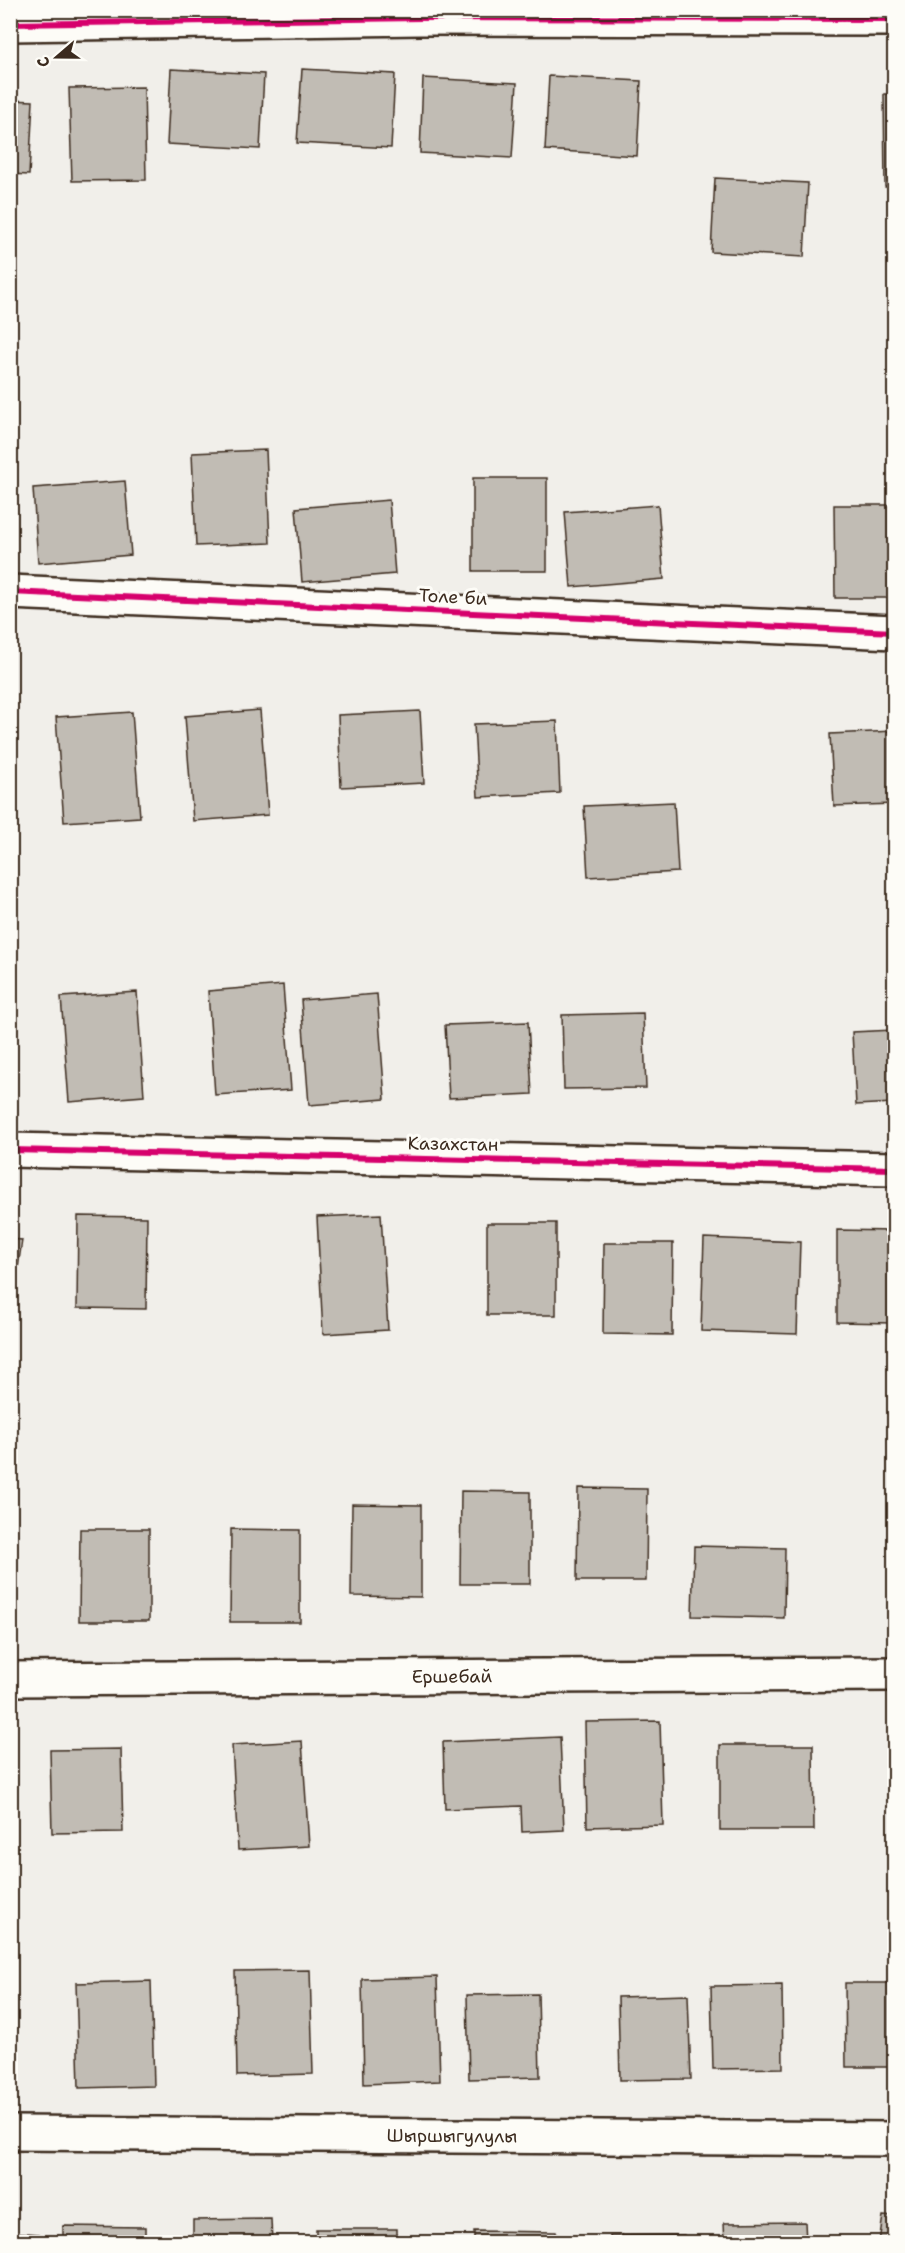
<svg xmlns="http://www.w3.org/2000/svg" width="905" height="2253" font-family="'Shantell Sans',sans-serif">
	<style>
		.building { fill: #c1bcb4; stroke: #3b2a1e; stroke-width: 1.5 }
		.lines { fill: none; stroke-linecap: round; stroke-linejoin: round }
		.minor-casing { stroke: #3b2a1e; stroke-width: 38 }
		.minor { stroke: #fdfcf7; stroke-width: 33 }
		.cycleway-casing { stroke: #fdfcf7; stroke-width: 10 }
		.cycleway { stroke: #d6006c; stroke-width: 6 }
		.labels { text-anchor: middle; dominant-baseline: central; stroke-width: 6; stroke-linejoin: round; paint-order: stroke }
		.street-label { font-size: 18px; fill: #3b2a1e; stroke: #fdfcf7 }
	</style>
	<rect width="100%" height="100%" fill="#f1efea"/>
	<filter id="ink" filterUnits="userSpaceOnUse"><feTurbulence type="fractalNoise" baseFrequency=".0167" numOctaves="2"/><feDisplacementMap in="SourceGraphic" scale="12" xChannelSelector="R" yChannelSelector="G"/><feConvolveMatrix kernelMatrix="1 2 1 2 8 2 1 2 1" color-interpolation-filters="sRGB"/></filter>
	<g filter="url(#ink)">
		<path class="building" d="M171 69 264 74 260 149 167 144Z
			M302 69 395 74 391 148 297 143Z
			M549 76 641 81 637 156 545 150Z
			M423 78 517 83 512 158 420 153Z
			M144 87 146 180 72 181 69 88Z
			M884 94H894V187H885Z
			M10 100 33 101 29 175 10 174Z
			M715 178 808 183 804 257 711 252Z
			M266 450 270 543 196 546 192 453Z
			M473 478H547V571H473Z
			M125 481 131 555 38 563 33 488Z
			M389 500 395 574 302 582 296 508Z
			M658 505 664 579 571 587 565 512Z
			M834 505H894V598H835Z
			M260 710 268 815 193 821 185 716Z
			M420 711 424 783 341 787 338 715Z
			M132 712 140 817 64 822 56 717Z
			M557 721 560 793 478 797 474 724Z
			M894 731V804L834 806 830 734Z
			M674 802 678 872 588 877 584 806Z
			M283 985 291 1090 215 1095 208 991Z
			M137 992 144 1096 69 1102 61 997Z
			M377 994 385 1099 309 1105 301 1000Z
			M643 1013 646 1088 564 1089 562 1015Z
			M528 1022 532 1094 449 1098 445 1025Z
			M894 1030V1103L856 1105 852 1032Z
			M381 1214 388 1330 323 1334 317 1217Z
			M78 1216 147 1217 146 1309 77 1308Z
			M487 1223H556V1315H487Z
			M837 1230 894 1231V1323L837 1322Z
			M704 1238 800 1242 797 1334 701 1331Z
			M10 1239 22 1240 12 1309H10Z
			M604 1243H673L672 1335 603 1334Z
			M578 1488 647 1489 646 1581H577Z
			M461 1491 530 1492V1584H460Z
			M352 1504 421 1505V1597L351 1596Z
			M80 1529H149V1621H79Z
			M231 1529 300 1530V1622H230Z
			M694 1546 785 1548 784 1618 692 1616Z
			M660 1721 663 1825 587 1827 585 1722Z
			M560 1737 564 1830 522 1832 521 1806 445 1809 443 1742Z
			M302 1741 309 1846 238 1850 232 1745Z
			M720 1745H813L814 1830H720Z
			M121 1749 123 1832 52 1833 50 1750Z
			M310 1970 313 2074 237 2076 235 1971Z
			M437 1977 440 2081 364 2084 362 1979Z
			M151 1981 154 2086 79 2088 76 1983Z
			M845 1983H894V2067H846Z
			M782 1985 783 2068 713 2069 711 1986Z
			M538 1994 540 2077 469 2079 467 1995Z
			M688 1995 691 2079 620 2080 618 1997Z
			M883 2216 894 2217V2242H879Z
			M271 2219 272 2242H193V2220Z
			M805 2222 806 2242H725L724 2223Z
			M63 2226 145 2227V2242H63Z
			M316 2229H397V2242H316Z
			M474 2231 556 2232V2242H474Z
			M10 2232 39 2234 38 2242H10Z
			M684 2235V2242H610V2236Z"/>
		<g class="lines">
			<defs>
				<g id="minor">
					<path d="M10 24 421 18 894 19"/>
					<path d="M10 592 894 632"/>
					<path d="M10 1150 894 1169"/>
					<path id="s1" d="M10 1679 894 1674"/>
					<path id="s2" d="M10 2133 894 2139"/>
				</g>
			</defs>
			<use href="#minor" class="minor-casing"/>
			<use href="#minor" class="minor"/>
			<defs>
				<path id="cycleway" d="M10 24 421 18 894 19
					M10 592 894 632
					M10 1150 894 1169"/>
			</defs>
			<use href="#cycleway" class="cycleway-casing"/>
			<use href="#cycleway" class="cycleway"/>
		</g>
	</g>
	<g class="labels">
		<g class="street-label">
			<text transform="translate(453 597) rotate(3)">Толе би</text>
			<text transform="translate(453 1144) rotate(1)">Казахстан</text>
			<text stroke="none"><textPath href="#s1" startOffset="442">Ершебай</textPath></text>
			<text stroke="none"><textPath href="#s2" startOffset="442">Шыршыгулулы</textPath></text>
		</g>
	</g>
	<rect width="905" height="2253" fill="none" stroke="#fdfcf7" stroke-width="36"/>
	<rect x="18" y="18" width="869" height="2217" fill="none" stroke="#3b2a1e" stroke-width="2" filter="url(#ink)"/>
	<g transform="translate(57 57) rotate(250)" stroke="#fdfcf7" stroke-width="4.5" paint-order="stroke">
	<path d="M0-4.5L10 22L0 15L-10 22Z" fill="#3b2a1e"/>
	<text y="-9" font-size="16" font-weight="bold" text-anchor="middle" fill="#3b2a1e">С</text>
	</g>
</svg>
